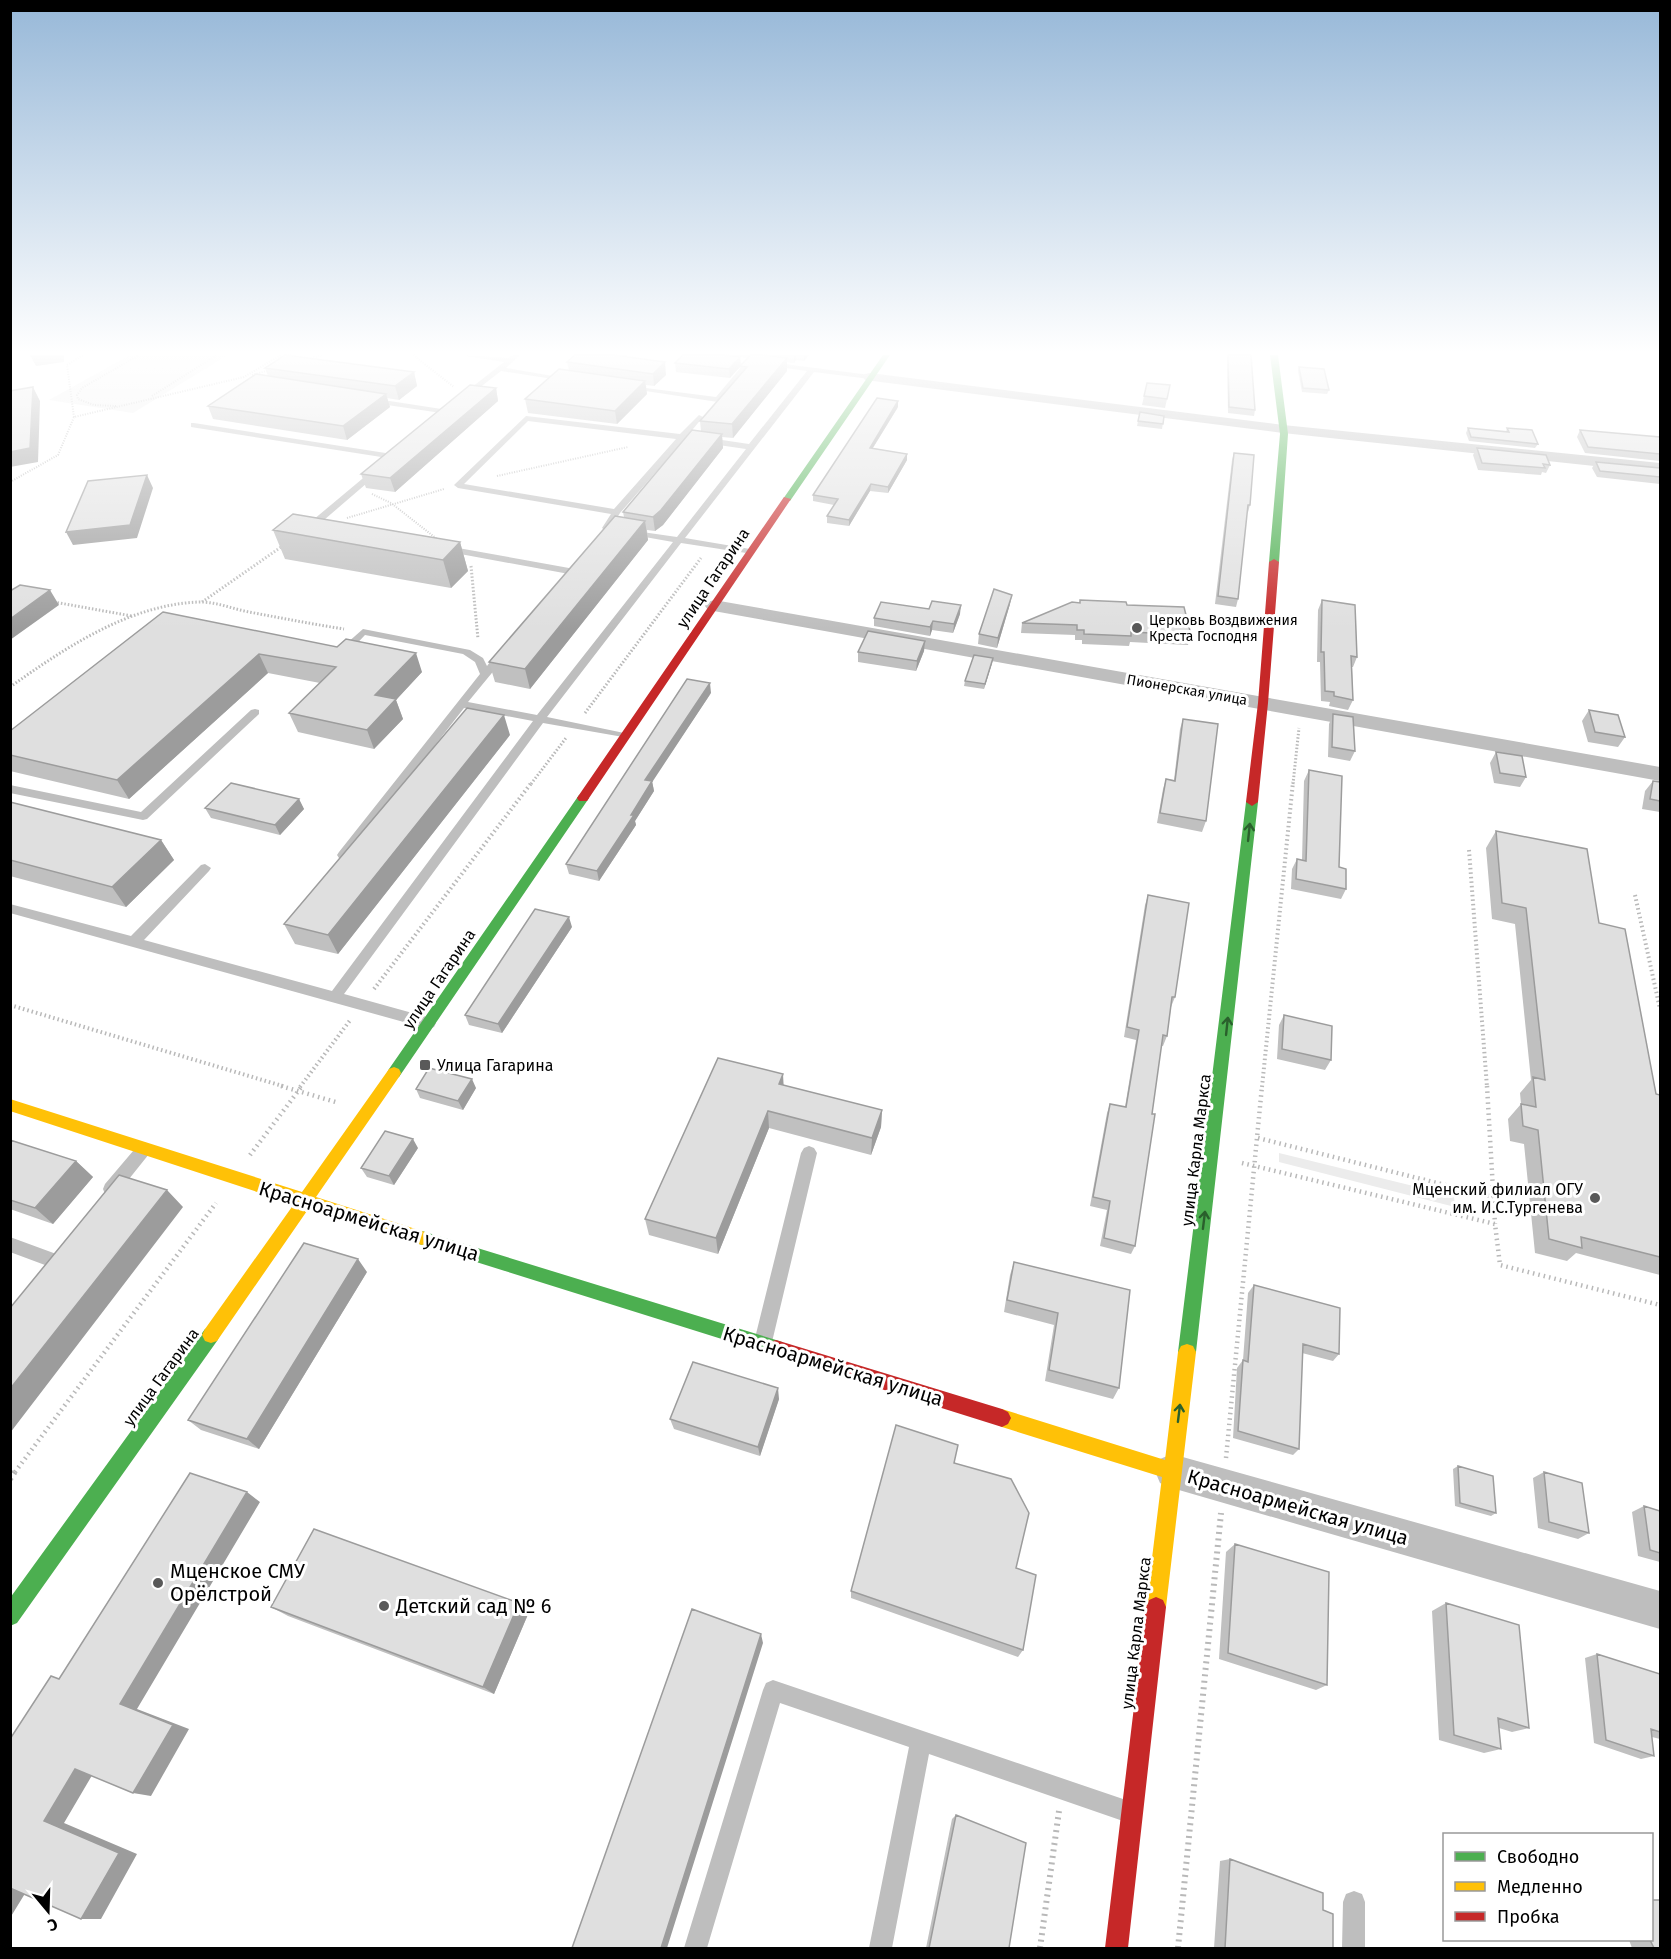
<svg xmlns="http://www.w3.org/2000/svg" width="1671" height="1959" font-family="'Fira Sans',sans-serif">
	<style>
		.green { fill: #ececec }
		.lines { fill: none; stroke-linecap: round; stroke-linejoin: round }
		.path-far4 { stroke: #b9b9b9; stroke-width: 2; stroke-dasharray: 1 1.5; stroke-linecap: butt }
		.path-far3 { stroke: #b9b9b9; stroke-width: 3; stroke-dasharray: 1.5 2; stroke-linecap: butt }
		.path-far2 { stroke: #b9b9b9; stroke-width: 4; stroke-dasharray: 1.5 3; stroke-linecap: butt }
		.path-far1 { stroke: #b9b9b9; stroke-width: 4.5; stroke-dasharray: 1.5 4; stroke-linecap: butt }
		.path { stroke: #b9b9b9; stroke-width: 6; stroke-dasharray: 2 4.5; stroke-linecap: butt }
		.lane { fill: #bebebe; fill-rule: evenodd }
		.street { fill: #bebebe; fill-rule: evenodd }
		.fast { fill: #4caf50; fill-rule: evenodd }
		.slow { fill: #ffc107; fill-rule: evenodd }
		.jam { fill: #c62828; fill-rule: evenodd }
		.wall { fill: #c0c0c0 }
		.shaded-wall { fill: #9c9c9c }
		.building { fill: #dfdfdf; stroke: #9c9c9c; stroke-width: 1.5 }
		.oneway { stroke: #2a602c }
		.poi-dot { fill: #595959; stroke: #fff; stroke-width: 2 }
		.labels { text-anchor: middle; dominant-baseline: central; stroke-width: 6; stroke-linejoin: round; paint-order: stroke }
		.far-poi-label { font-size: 14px; fill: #000; stroke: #fff; text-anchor: start }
		.far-street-label { font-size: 14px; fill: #000; stroke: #fff }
		.street-label { font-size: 16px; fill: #000; stroke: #fff }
		.poi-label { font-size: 16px; fill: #000; stroke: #fff; text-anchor: start }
		.near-street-label { font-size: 20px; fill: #000; stroke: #fff }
		.near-poi-label { font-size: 20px; fill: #000; stroke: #fff; text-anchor: start }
	</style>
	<rect width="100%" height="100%" fill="#fff"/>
	<path class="green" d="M130 355H228L133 413 49 400Z
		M1279 1153 1454 1196 1455 1207 1279 1162Z"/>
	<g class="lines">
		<path class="path-far4" d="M413 355 454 387
			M306 359 323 355
			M252 375 270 370
			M152 396 217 355
			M116 406 94 405 78 399 77 395 82 388 139 355
			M74 417 67 365 83 355
			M497 476 628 447
			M10 482 58 455 74 417 244 377 281 355
			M372 494 391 503 437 539
			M347 518 444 489"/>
		<path class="path-far3" d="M471 566 478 639
			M54 602 132 616
			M202 602 284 545
			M10 687C65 648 130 604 200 602 217 602 233 609 249 612 281 618 312 624 344 629
			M585 713 701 558
			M531 784 566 738
			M1293 784 1299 728"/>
		<path class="path-far2" d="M1469 850 1487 1087
			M1635 895 1660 1009
			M374 989 532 782
			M10 1005 286 1087
			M300 1087 351 1019
			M1262 1087 1293 782"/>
		<path class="path-far1" d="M281 1086 339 1103
			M1487 1086 1495 1224
			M1258 1138 1493 1197
			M250 1155 302 1086
			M1242 1163 1495 1224 1500 1265 1660 1305
			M1226 1458 1262 1086
			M15 1472 216 1203"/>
		<path class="path" d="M10 1479 16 1470
			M1040 1948 1059 1811
			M1178 1948 1221 1513"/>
		<path class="lane" d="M460 355 509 358 513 355H520L506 368 570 379 566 381 501 371 465 399H462V395L504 362Z
			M747 360 754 362 718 402 626 388 630 386 716 397Z
			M768 362 870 375 874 377 870 379 814 372 685 538 750 549 753 550V554L681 543 547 717 629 734V738L543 723 344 994 434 1019 436 1023 434 1027 429 1029 10 913V904L131 936 201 865 205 864 211 868 209 871 144 940 332 991 533 721 464 708 347 858H339L337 855 339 852 480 674 475 662 463 654 365 635 346 655H338V651L363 629 470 650 483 658 487 666 497 653H505V657L468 702 537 715 673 542 628 534V530L677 537 746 449 684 440 620 513 609 530 606 531 602 528 611 514 458 488 454 485 526 416 680 434 699 415 703 417 688 435 749 444 807 371 771 366 767 364ZM528 421 676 439 614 509 464 484Z
			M370 398 448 410 452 412 448 414 367 402V398Z
			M194 423 392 454 400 450 404 452 394 459 191 427V423Z
			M374 469 381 471 317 526 319 528 318 530 307 529V525Z
			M447 546 569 568 574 571 569 574 444 551 442 549Z
			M255 709 259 710V714L147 819 143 820 10 793V785L141 812 251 710Z
			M144 1142 149 1144 152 1149 149 1154 117 1194 111 1196 105 1194 103 1189 105 1184 139 1144Z
			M809 1146 814 1148 817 1153 772 1342 769 1348 763 1350 757 1348 754 1342 801 1153 804 1148Z
			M10 1237 59 1255 61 1260 59 1265 53 1268 10 1252Z
			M773 1680 1123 1799 1131 1802 1134 1810 1131 1818 1123 1821 929 1754 892 1948H869L909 1747 780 1703 707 1948H684L763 1690 766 1683Z
			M1354 1891 1362 1894 1365 1902V1948H1342L1343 1902 1346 1894Z"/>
		<path class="street" d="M870 373 1283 425 1660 463V473L1283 433 865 380 863 377 865 374Z
			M714 600 1660 767V781L708 610 705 606 708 602Z
			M1172 1454 1660 1591V1629L1172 1488 1160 1483 1155 1471 1160 1459Z"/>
		<path class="fast" d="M883 355H890L790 501H784L783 499Z
			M1270 355H1278L1288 434 1279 562 1274 565 1269 562 1280 434Z
			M583 794 589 798 587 801 399 1077 394 1079 389 1077 387 1073 389 1069 579 795Z
			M1252 798 1258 802 1196 1352 1193 1358 1187 1360 1181 1358 1178 1352 1246 802Z
			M422 1231 776 1340 782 1342 785 1348 782 1354 776 1356 422 1245 416 1243 414 1238 416 1233Z
			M211 1327 217 1329 220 1335 217 1341 17 1623 10 1626V1598L205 1329Z"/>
		<path class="slow" d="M394 1067 399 1069 401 1073 399 1077 316 1197 428 1233 430 1238 428 1243 422 1245 309 1208 217 1341 211 1343 205 1341 202 1335 205 1329 294 1204 10 1111V1099L302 1192 389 1069Z
			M1187 1344 1193 1346 1196 1352 1166 1607 1163 1614 1156 1617 1149 1614 1146 1607 1162 1477 1002 1427 996 1424 993 1418 996 1412 1002 1409 1165 1460 1178 1352 1181 1346Z"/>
		<path class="jam" d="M784 497 791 499 587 801H579L577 798 579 795Z
			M1274 559 1279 562 1268 703 1258 802 1252 806 1246 802 1258 703 1269 562Z
			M776 1340 1002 1409 1008 1412 1011 1418 1008 1424 1002 1427 776 1356 770 1354 767 1348 770 1342Z
			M1156 1597 1163 1600 1166 1607 1128 1948H1105L1146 1607 1149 1600Z"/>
	</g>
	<path class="wall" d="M575 355H627L625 357 666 375 654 386 646 385 647 394 617 424 528 413 525 399 569 370 567 362Z
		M683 355H809L804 361 796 360 794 363 787 362V371L733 438 722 437 723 448 663 525 655 531 647 530 648 540 530 689 495 682 489 662 624 517 623 512 701 431 700 421 741 374 740 366 748 358 740 357 730 378 676 372 675 363Z
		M1227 355H1251L1255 410 1254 416 1228 413Z
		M1299 367 1329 390 1327 394 1302 392 1298 371Z
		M265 368 414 372 417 386 399 400 387 398 390 407 347 440 213 419 208 406 268 376Z
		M1147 383 1167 399 1165 408 1142 405Z
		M496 388 498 401 395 492 366 488 361 474Z
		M898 407 873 448 907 454V460L888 493 870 491 849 526 827 523V516L834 505 813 501V495Z
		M1140 412 1164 416 1162 429 1137 426Z
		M1468 428 1506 432 1507 428 1538 444 1535 448 1469 441 1466 433Z
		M1580 430 1660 439V461L1585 453 1577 437Z
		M1477 448 1550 465 1546 473 1542 472 1541 475 1478 470 1473 455Z
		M1234 453 1250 505 1248 512H1247L1238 599 1236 607 1215 604 1232 460Z
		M1596 462 1660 468V484L1597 477 1592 468Z
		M273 530 460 542 468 571 451 588 285 559Z
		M1080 600 1127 605 1191 635 1188 645 1130 642 1129 646 1082 644V640H1075V635L1021 633 1022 623 1080 603Z
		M1322 600 1357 657 1353 667H1352L1353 700 1348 710 1329 706 1330 702 1321 701 1320 662H1317L1318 610Z
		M1010 604 997 648 978 644 979 634Z
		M163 612 422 672 396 700 403 719 374 749 298 732 289 713 320 683 268 673 129 799 10 771V755Z
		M960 614 953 633 932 630 930 636 874 626V618Z
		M925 641 924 651 916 671 858 662V652Z
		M992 663 984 689 964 686 965 681Z
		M711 693 652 781 654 791 635 821 636 825 599 881 569 874 566 864Z
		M1589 710 1625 737 1618 747 1588 742 1582 721Z
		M1333 714 1355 751 1350 761 1328 757 1329 724Z
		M1183 719 1206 821 1202 832 1157 823 1163 789 1166 779 1174 780 1180 729Z
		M510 735 338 954 295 944 284 924Z
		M1496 752 1526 777 1520 787 1494 783 1490 763Z
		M1309 770 1346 889 1341 899 1291 889 1292 869 1297 859 1302 860 1304 781Z
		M1653 781 1660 782V812L1642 809 1645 791Z
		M299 799 304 809 280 835 211 818 205 808Z
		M10 802 161 840 174 860 126 907 10 876Z
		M1496 831 1599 923 1656 1094 1660 1095V1275L1576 1253 1567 1261 1535 1253 1524 1144 1510 1141 1508 1119 1521 1104 1520 1093 1531 1080 1515 924 1492 919 1486 848Z
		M1148 895 1175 997 1171 1007 1167 1036 1163 1046H1161L1135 1246 1131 1254 1100 1246 1107 1210 1090 1206 1107 1113 1110 1104 1125 1107 1136 1040 1124 1037 1145 905Z
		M572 927 502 1033 469 1025 465 1015Z
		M1284 1015 1331 1060 1325 1070 1277 1059 1279 1025Z
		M783 1074V1085L882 1110 881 1127 871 1155 769 1128 718 1254 649 1235 645 1219Z
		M476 1088 463 1110 420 1098 416 1089Z
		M10 1140 76 1161 93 1177 53 1224 10 1209Z
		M418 1148 394 1185 367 1177 361 1168Z
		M1014 1262 1130 1290 1119 1388 1113 1399 1045 1381 1054 1325 1004 1312 1010 1275Z
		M367 1272 259 1449 201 1430 188 1420Z
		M1254 1285 1339 1354 1333 1361 1302 1353 1299 1449 1293 1455 1233 1438 1237 1368 1243 1360 1248 1293Z
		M779 1399 760 1456 674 1429 670 1419Z
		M954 1463 1023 1650 1018 1657 851 1598V1591Z
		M1458 1466 1496 1513 1491 1516 1455 1506 1453 1469Z
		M1544 1472 1589 1533 1578 1539 1538 1528 1533 1478Z
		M1644 1506 1660 1511V1562L1638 1556 1632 1512Z
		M1235 1544 1327 1685 1316 1690 1219 1659 1226 1552Z
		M1446 1603 1529 1728 1512 1732 1499 1728 1501 1749 1484 1753 1439 1740 1432 1611Z
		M271 1607 529 1612 494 1694 288 1616Z
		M1597 1654 1660 1674V1739L1652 1737 1654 1756 1641 1759 1594 1743 1585 1658Z
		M956 1815 1009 1948H926L952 1819Z
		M1230 1859 1323 1910 1333 1948H1214L1220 1861Z
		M1629 1940H1652L1660 1948H1632Z"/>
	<path class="shaded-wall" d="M30 355H64V362L36 366Z
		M613 355H627L614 368Z
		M794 355H796V360L794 363Z
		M804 355H809L804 361Z
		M740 357 741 366 730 378 729 369Z
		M787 358V371L733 438 732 424Z
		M665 362 666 375 654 386 653 374Z
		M414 372 417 386 399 400 395 386Z
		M645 381 647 394 617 424 615 411Z
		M33 387 40 401 38 462 10 467V452Z
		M496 388 498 401 395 492 390 478Z
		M386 394 390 407 347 440 343 426Z
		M898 401V407L869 454 870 448Z
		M722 434 723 448 663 525 655 531 653 517Z
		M907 454V460L888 493V487Z
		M147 475 153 488 137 538 73 545 66 532Z
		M871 484 870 491 849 526V520Z
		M645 521 648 540 530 689 525 669Z
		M460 542 468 571 451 588 443 560Z
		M50 590 59 605 10 640V619Z
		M1012 595 1010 604 997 648 998 638Z
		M961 605 960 614 953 633 954 624Z
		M933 621 932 630 930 636V627Z
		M925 641 924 651 916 671 917 661Z
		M416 653 422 672 396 700 403 719 374 749 367 730 375 695Z
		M259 654 268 673 129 799 117 780Z
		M993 658 992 663 984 689 985 684Z
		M710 683 711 693 647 790 645 780Z
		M504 715 510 735 338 954 328 935Z
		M652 781 654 791 635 821 636 825 599 881 597 871Z
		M299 799 304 809 280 835 275 825Z
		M161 840 174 860 126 907 112 887Z
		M569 917 572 927 502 1033 498 1024Z
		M783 1074 784 1092 779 1084Z
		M472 1079 476 1088 463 1110 458 1101Z
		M882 1110 881 1127 871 1155 872 1138Z
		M768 1111 769 1128 718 1254 716 1238Z
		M413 1139 418 1148 394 1185 389 1176Z
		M76 1161 93 1177 53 1224 35 1208Z
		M167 1190 183 1207 10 1433V1389Z
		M358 1259 367 1272 259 1449 247 1439Z
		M778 1388 779 1399 760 1456 758 1447Z
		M247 1492 260 1502 137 1709 189 1729 151 1796 133 1793 120 1704Z
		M519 1603 529 1612 494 1694 483 1687Z
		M761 1634 763 1643 667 1948H661Z
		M75 1769 94 1772 64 1823 137 1854 101 1919H81L44 1821Z
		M10 1886 29 1887 10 1918Z"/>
	<path class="building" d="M285 355 414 372 395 386 265 368Z
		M575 355H613L665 362 653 374 567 362Z
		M683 355H723L740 357 729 369 675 363Z
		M751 355H762L787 358 732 424 700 421 747 367 740 366Z
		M1228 355H1251L1255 410 1229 407Z
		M1299 367 1324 369 1329 390 1303 388Z
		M559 369 645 381 615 411 525 399Z
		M256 374 386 394 343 426 208 406Z
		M1147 383 1170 385 1167 399 1144 396Z
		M470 385 496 388 390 478 361 474Z
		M33 387 30 448 10 452V391Z
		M877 398 898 401 870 448 907 454 888 487 871 484 849 520 827 516 838 499 813 495Z
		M1140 412 1164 416 1163 424 1138 421Z
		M1468 428 1509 432 1507 428 1532 430 1538 444 1471 437Z
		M692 430 722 434 661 510 653 517 623 512Z
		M1580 430 1660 437V454L1588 447Z
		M1477 448 1546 455 1550 465 1543 464 1545 468 1482 463Z
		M1234 453 1254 455 1250 505H1248L1238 599 1218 596Z
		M1596 462 1660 468V477L1600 471Z
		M147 475 130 525 66 532 88 481Z
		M293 514 460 542 443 560 273 530Z
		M615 516 645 521 525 669 489 662Z
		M20 585 50 590 10 619V591Z
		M994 589 1012 595 998 638 979 634Z
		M1080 600 1126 602 1127 605 1184 607 1191 635 1131 632V636L1084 634V630H1077V625L1022 623 1072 602 1080 603Z
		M1322 600 1355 605 1357 657 1351 656 1353 700 1334 696V692L1325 691 1324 652H1321Z
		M932 601 961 605 954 624 933 621 930 627 874 618 881 602 929 609Z
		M163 612 337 647 346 639 416 653 375 695 396 699 367 730 289 713 336 667 259 654 117 780 10 755V731Z
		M868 631 925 641 917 661 858 652Z
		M974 655 993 658 985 684 965 681Z
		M687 679 710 683 645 780 652 781 631 815H634L597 871 566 864Z
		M467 708 504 715 328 935 284 924Z
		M1589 710 1618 715 1625 737 1595 732Z
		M1333 714 1353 717 1355 751 1332 747Z
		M1183 719 1218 724 1206 821 1160 813 1166 779 1175 781Z
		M1496 752 1522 756 1526 777 1500 773Z
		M1309 770 1342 776 1339 867 1346 869V889L1296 879 1297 859 1306 861Z
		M1653 781 1660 782V801L1650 799Z
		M231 783 299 799 275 825 205 808Z
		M10 802 161 840 112 887 10 860Z
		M1496 831 1587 849 1599 923 1625 929 1656 1094 1660 1095V1257L1581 1237 1582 1248 1549 1239 1538 1130 1523 1126 1521 1104 1536 1107 1533 1077 1545 1080 1526 908 1502 903Z
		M1148 895 1189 903 1175 997H1172L1167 1036 1163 1035 1152 1114H1155L1135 1246 1104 1238 1110 1201 1093 1197 1110 1104 1126 1107 1139 1030 1127 1027Z
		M535 909 569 917 498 1024 465 1015Z
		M1284 1015 1332 1026 1331 1060 1282 1049Z
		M718 1058 783 1074 779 1084 882 1110 872 1138 768 1111 716 1238 645 1219Z
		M429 1068 472 1079 458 1101 416 1089Z
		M385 1131 413 1139 389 1176 361 1168Z
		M10 1140 76 1161 35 1208 10 1200Z
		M119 1175 167 1190 10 1389V1308Z
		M304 1243 358 1259 247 1439 188 1420Z
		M1014 1262 1130 1290 1119 1388 1049 1370 1058 1313 1007 1300Z
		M1254 1285 1340 1308 1339 1354 1303 1344 1299 1449 1238 1431 1243 1360 1248 1362Z
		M693 1362 778 1388 758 1447 670 1419Z
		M896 1425 958 1445 954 1463 1011 1479 1029 1513 1016 1568 1036 1575 1023 1650 851 1591Z
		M1458 1466 1493 1476 1496 1513 1460 1503Z
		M1544 1472 1582 1483 1589 1533 1549 1522Z
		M190 1473 247 1492 120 1704 173 1725 133 1793 75 1769 44 1821 119 1853 81 1919 10 1888V1739L51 1676 59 1679Z
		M1644 1506 1660 1511V1553L1650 1550Z
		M314 1529 519 1603 483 1687 271 1607Z
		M1235 1544 1329 1572 1327 1685 1228 1653Z
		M1446 1603 1519 1625 1529 1728 1498 1718 1501 1749 1454 1735Z
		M692 1609 761 1634 661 1948H572Z
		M1597 1654 1660 1674V1732L1651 1729 1654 1756 1606 1740Z
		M956 1815 1026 1843 1009 1948H929Z
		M1230 1859 1323 1893V1910L1333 1914V1948H1225Z
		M1652 1900H1660V1948H1654L1650 1940H1652Z"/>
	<defs><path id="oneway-shaft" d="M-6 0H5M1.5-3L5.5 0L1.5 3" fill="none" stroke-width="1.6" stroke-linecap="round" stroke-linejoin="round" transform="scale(1.5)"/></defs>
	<g class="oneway">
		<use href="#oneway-shaft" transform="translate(1249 832) rotate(-84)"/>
		<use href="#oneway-shaft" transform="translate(1227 1026) rotate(-84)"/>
		<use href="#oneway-shaft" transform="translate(1204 1220) rotate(-83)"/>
		<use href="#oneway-shaft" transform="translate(1179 1413) rotate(-83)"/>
	</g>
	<linearGradient id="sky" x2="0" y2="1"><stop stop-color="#97b8d8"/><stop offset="0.56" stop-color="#fff"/><stop offset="1" stop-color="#fff" stop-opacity="0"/></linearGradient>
	<rect width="1671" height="629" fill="url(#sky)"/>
	<g class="poi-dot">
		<circle cx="1137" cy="628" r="6"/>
		<rect x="419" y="1059" width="12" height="12" rx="3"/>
		<circle cx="1595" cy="1198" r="6"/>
		<circle cx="158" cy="1583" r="6"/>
		<circle cx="384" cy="1606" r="6"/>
	</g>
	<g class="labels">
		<g class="far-poi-label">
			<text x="1149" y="620">Церковь Воздвижения<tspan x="1149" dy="16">Креста Господня</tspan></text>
		</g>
		<g class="far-street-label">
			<text transform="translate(1187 690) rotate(10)">Пионерская улица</text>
		</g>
		<g class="street-label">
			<text transform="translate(713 578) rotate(-56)">улица Гагарина</text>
			<text transform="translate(439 979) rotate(-56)">улица Гагарина</text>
			<text transform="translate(1196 1150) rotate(-83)">улица Карла Маркса</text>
			<text transform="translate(161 1377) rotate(-54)">улица Гагарина</text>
			<text transform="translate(1136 1633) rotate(-83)">улица Карла Маркса</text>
		</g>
		<g class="poi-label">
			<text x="437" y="1065">Улица Гагарина</text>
			<text x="1583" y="1189" text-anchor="end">Мценский филиал ОГУ<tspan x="1583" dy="18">им. И.С.Тургенева</tspan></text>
		</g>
		<g class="near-street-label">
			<text transform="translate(369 1221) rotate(17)">Красноармейская улица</text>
			<text transform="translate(833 1366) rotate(17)">Красноармейская улица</text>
			<text transform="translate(1298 1507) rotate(16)">Красноармейская улица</text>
		</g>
		<g class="near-poi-label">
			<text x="170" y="1571">Мценское СМУ<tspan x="170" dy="23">Орёлстрой</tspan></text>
			<text x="396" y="1606">Детский сад № 6</text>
		</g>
	</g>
	<rect width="1671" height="1959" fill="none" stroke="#000000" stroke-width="24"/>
	<rect x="1443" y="1833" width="210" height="108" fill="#ffffff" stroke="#999999" stroke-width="1.5"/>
	<rect x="1455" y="1852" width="30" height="9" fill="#4caf50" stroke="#999999" stroke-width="1.5"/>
	<text x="1497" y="1863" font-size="18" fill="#000000">Свободно</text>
	<rect x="1455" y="1882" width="30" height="9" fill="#ffc107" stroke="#999999" stroke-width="1.5"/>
	<text x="1497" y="1893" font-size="18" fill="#000000">Медленно</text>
	<rect x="1455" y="1912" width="30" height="9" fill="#c62828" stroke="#999999" stroke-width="1.5"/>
	<text x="1497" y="1923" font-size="18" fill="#000000">Пробка</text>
	<g transform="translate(48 1911) rotate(161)" stroke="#ffffff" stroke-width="4.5" paint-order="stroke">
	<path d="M0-4.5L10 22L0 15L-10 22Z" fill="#000000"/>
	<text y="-9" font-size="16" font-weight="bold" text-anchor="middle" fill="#000000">С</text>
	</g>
</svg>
